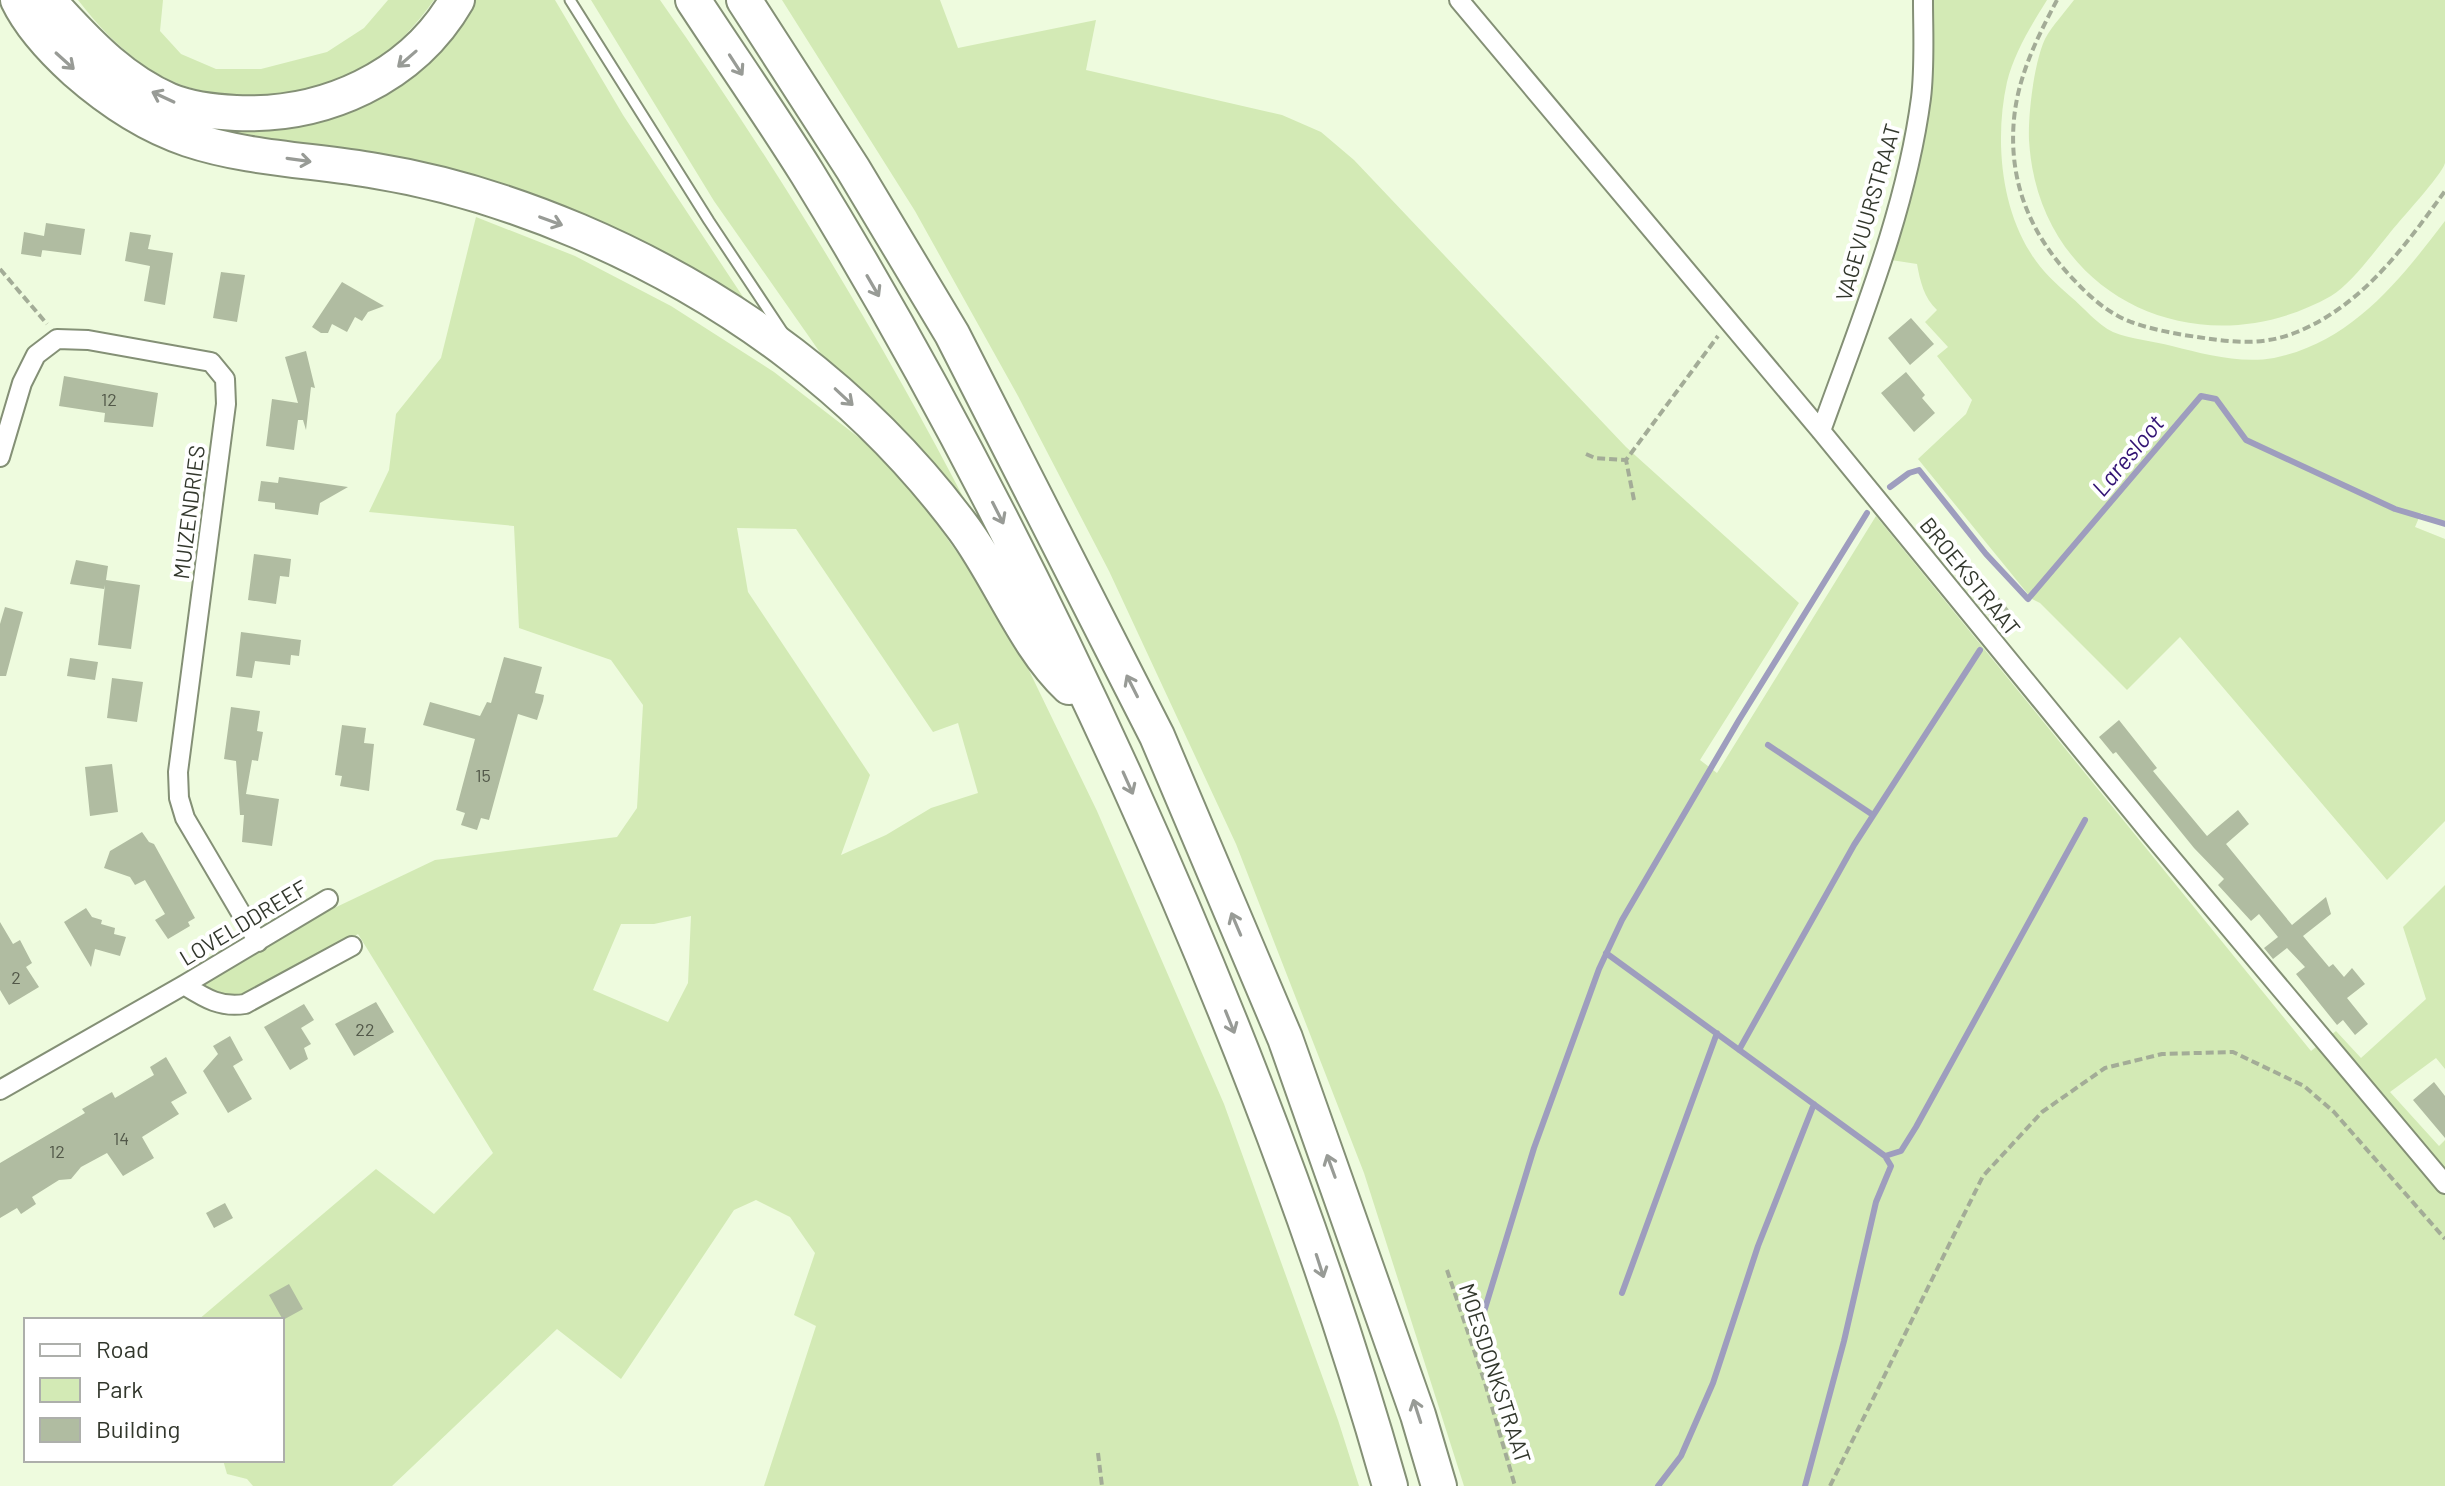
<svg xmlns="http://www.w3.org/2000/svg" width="2445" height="1486" font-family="Barlow,sans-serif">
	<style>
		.green { fill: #d3eab5; fill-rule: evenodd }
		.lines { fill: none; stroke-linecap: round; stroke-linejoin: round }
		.stream { stroke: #9e9dbe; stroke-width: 6 }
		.building { fill: #b0bca1 }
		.service-casing { stroke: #849076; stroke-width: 13 }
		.minor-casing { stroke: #849076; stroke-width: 22 }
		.motorway-casing { stroke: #849076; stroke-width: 38 }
		.path { stroke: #a3ac97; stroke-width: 4; stroke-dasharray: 8 4; stroke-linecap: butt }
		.service { stroke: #fff; stroke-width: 9 }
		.minor { stroke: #fff; stroke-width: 18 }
		.motorway { stroke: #fff; stroke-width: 34 }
		.oneway { stroke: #989b96 }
		.labels { text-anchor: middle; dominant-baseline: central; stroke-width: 8; stroke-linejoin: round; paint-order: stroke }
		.number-label { font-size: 18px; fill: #525849 }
		.street-label { font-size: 22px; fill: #32372c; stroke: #fff }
		.water-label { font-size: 24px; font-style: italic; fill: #311273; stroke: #fff }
	</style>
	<rect width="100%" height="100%" fill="#eefbde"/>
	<path class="green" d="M78 0H163L160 31 181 54 216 69H261L327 52 364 28 388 0H434C417 24 395 49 369 64 306 102 211 110 148 68 120 49 98 26 78 0Z
		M471 0H555L623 115 751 309 644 248 211 133 145 99 292 123Z
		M591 0H660C775 164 879 334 971 512L833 371 714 201Z
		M782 0H940L958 48 1096 20 1086 70 1282 115 1321 132 1354 160 1626 447 1799 603 1700 760 1717 773 1876 516 2311 1051 2336 1031 2361 1058 2426 999 2403 927 2445 885V1069L2436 1058 2390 1092 2439 1146 2445 1140V1486H1464L1364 1173 1236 844 1109 571 1018 396 915 211Z
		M1932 0H2047C2032 24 2014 53 2007 82 1995 136 2000 204 2030 252 2040 269 2056 284 2071 297 2083 307 2098 325 2113 332 2130 339 2153 341 2172 346 2204 354 2240 364 2274 358 2352 342 2400 280 2445 221V523L2421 513 2415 527 2445 539V821L2387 880 2180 637 2127 690 2040 603 2032 599 1918 459 1966 414 1972 400 1937 356 1948 347 1925 322 1937 310C1924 298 1920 281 1917 264L1891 260Z
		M2074 0H2445C2445 38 2445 77 2445 115 2445 130 2445 149 2445 163 2442 175 2399 221 2389 234 2374 252 2351 284 2331 296 2198 371 2038 297 2029 140 2028 114 2034 63 2045 39 2052 26 2065 12 2074 0Z
		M476 217 575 256 671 306 774 372 862 440 905 480 969 569 1023 658 1097 811 1224 1104 1338 1420 1359 1486H764L816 1326 794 1315 815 1253 790 1217 756 1200 734 1210 621 1379 557 1329 392 1486H253L247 1479 227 1474 223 1460H282V1320H198L376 1169 434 1214 493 1153 358 934C333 950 261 1001 233 997 222 996 213 990 204 984L328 911 435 860 617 837 637 808 643 705 611 660 519 628 514 526 369 512 389 470 396 414 441 358ZM737 528 796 529 933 732 958 723 978 793 931 808 886 835 841 855 870 775 748 592ZM691 916 688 983 668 1022 593 990 621 924H654Z"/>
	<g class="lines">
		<path class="stream" d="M1890 487 1909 473 1919 470 1986 554 2028 599 2201 396 2216 399 2246 440 2395 509 2445 524
			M1768 745 1873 815
			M1606 953 1885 1156 1891 1166 1876 1202 1844 1341 1805 1486
			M1739 1050 1854 845 1980 650
			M1885 1156 1901 1151 1916 1127 2085 820
			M1622 1293 1717 1033
			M1479 1328 1534 1148 1599 969 1622 920 1739 720 1867 513
			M1658 1486 1681 1456 1713 1383 1758 1246 1814 1104"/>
	</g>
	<path class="building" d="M46 223 85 229 81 255 42 250 43 246 41 257 21 254 24 232 44 236Z
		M130 232 151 235 148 249 173 253 165 305 144 301 150 266 125 261Z
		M221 272 245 275 237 322 213 318Z
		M342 282 384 306 368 312 362 321 355 317 347 332 332 324 328 333H321L312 327Z
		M1911 318 1934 344 1910 365 1888 338Z
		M306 351 315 388 311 387 306 430 303 420H298L294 450 266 446 272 399 298 403 285 357Z
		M1906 372 1925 395 1922 398 1935 413 1914 432 1881 393Z
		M64 376 158 393 153 427 104 422 105 413 59 406Z
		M279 477 348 487 320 503 318 515 275 509V503L258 501 261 481 278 483Z
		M254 554 291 559 289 577 280 576 276 604 248 600Z
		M76 560 108 566 106 580 140 585 131 649 98 645 105 585 104 589 70 584Z
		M1987 583 2014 616 2000 628 1973 594Z
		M5 607 23 612 6 676H0V624Z
		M241 632 301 640 299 656 291 655 290 665 255 661 252 678 236 676Z
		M504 657 542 667 535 693 544 695 543 701 537 720 518 714 489 820 481 818 477 830 461 825 465 813 456 810 475 739 423 725 430 702 480 716 487 702 491 703Z
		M70 658 98 662 95 680 67 676Z
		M112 678 143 682 137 722 107 718Z
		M231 707 260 711 257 731 263 732 258 761 252 760 246 794 279 799 272 846 242 842 244 815H240L236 761 224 759Z
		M2119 720 2157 768 2153 771 2207 836 2238 810 2249 824 2226 844 2292 925 2326 897 2331 914 2303 936 2329 967 2333 964 2344 977 2352 968 2365 984 2347 998 2368 1024 2355 1035 2343 1020 2337 1025 2296 974 2305 967 2287 948 2273 959 2264 948 2278 937 2259 914 2251 921 2218 885 2224 879 2194 848 2116 752 2113 754 2099 737Z
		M342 725 366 728 364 743 374 744 369 791 340 786 342 776 335 775Z
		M112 764 118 812 90 816 85 767Z
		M142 832 149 842 154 844 195 918 188 922 190 926 168 939 155 920 165 914 145 880 135 885 130 877 104 868 110 851Z
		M86 908 92 917 102 920 101 924 115 928 114 934 126 937 120 956 95 949 91 967 64 922Z
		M0 922 13 944 20 940 32 963 26 967 39 987 9 1005 0 990Z
		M376 1002 394 1032 354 1056 335 1024Z
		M304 1004 314 1020 301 1028 311 1044 304 1048 308 1059 290 1070 264 1027Z
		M230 1036 243 1060 233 1066 252 1099 228 1113 203 1071 218 1054 213 1046Z
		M166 1057 187 1093 171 1102 179 1114 142 1137 154 1158 123 1176 107 1153 81 1167 71 1179 59 1180 32 1197 36 1204 21 1214 17 1208 0 1218V1163L85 1113 82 1109 112 1092 115 1098 154 1075 150 1067Z
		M2434 1082 2445 1096V1138L2413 1100Z
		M225 1203 233 1218 214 1228 206 1213Z
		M289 1284 303 1309 283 1320 269 1295Z"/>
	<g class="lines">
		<defs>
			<path id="service" d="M570 0 709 221 784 334"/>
			<path id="minor" d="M1459 0 1821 431 2150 833 2445 1184
				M1821 431C1860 322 1906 212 1921 98 1925 65 1923 32 1923 0
				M0 457 22 383 36 355 57 339 88 340 211 362 225 379 226 404 178 772 179 798 185 818 258 942
				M184 985C205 998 220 1008 245 1004L352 946
				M0 1090 184 985 328 899"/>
			<path id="motorway" d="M18 0C31 27 54 51 76 71 109 100 146 125 188 139 248 159 314 160 376 171 444 182 514 204 578 231 731 296 865 395 964 529 1000 578 1026 647 1069 687
				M51 0 57 10C91 47 124 81 170 101 190 109 214 112 236 113 324 117 412 78 457 0
				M693 0C731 58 770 114 807 173 927 368 1032 572 1127 781 1230 1009 1322 1245 1390 1486
				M744 0 853 169 952 334 1157 736 1285 1038 1418 1415 1439 1486"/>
		</defs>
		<use href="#service" class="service-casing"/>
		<use href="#minor" class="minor-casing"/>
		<use href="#motorway" class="motorway-casing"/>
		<path class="path" d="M2057 0C2037 38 2018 76 2014 119 2008 184 2032 238 2077 283 2092 299 2110 314 2131 322 2148 328 2166 332 2184 335 2225 341 2258 348 2297 332 2363 305 2405 246 2445 191
			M0 269 47 324
			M1586 454 1595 458 1626 460
			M1634 500 1626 460 1718 336
			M1447 1270 1485 1383 1515 1486
			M1098 1453 1102 1486
			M1830 1486 1983 1176 2042 1112 2105 1068 2162 1054 2233 1052 2304 1086 2334 1112 2445 1239"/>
		<use href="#service" class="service"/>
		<use href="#minor" class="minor"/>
		<use href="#motorway" class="motorway"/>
	</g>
	<defs><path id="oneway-shaft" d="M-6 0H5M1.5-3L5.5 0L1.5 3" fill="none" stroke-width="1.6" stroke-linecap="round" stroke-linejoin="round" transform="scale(2)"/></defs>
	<g class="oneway">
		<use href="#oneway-shaft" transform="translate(407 59) rotate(139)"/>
		<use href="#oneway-shaft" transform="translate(65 61) rotate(42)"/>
		<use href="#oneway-shaft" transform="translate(736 65) rotate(57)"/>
		<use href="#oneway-shaft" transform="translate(163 97) rotate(-155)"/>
		<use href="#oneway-shaft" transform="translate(299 160) rotate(8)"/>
		<use href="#oneway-shaft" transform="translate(551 221) rotate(20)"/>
		<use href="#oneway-shaft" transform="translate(873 286) rotate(60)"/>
		<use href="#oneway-shaft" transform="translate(844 397) rotate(43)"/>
		<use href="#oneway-shaft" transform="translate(998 513) rotate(63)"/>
		<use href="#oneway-shaft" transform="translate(1132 686) rotate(-117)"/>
		<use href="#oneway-shaft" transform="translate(1128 783) rotate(66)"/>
		<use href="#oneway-shaft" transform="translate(1236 924) rotate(-113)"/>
		<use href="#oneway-shaft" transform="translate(1230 1022) rotate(68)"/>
		<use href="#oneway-shaft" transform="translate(1331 1166) rotate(-110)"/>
		<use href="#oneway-shaft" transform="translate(1320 1266) rotate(72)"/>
		<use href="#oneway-shaft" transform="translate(1417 1411) rotate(-108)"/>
	</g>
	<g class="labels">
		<g class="number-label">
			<text x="109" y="399">12</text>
			<text x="483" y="775">15</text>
			<text x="16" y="977">2</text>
			<text x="365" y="1029">22</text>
			<text x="121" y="1138">14</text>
			<text x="57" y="1151">12</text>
		</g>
		<g class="street-label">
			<text transform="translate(1867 212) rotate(-74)">VAGEVUURSTRAAT</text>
			<text transform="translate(188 512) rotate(-83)">MUIZENDRIES</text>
			<text transform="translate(1971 576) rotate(51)">BROEKSTRAAT</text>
			<text transform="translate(243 922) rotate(-31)">LOVELDDREEF</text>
			<text transform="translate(1496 1373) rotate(72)">MOESDONKSTRAAT</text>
		</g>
		<g class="water-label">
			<text transform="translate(2127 455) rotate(-50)">Laresloot</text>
		</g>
	</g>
	<rect x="24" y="1318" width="260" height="144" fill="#ffffff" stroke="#adafab" stroke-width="2"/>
	<rect x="40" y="1344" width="40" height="12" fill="#ffffff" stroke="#adafab" stroke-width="2"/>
	<text x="96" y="1358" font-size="24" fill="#32372c">Road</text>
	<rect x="40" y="1378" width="40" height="24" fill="#d3eab5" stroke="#adafab" stroke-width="2"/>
	<text x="96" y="1398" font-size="24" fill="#32372c">Park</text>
	<rect x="40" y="1418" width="40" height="24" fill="#b0bca1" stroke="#adafab" stroke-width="2"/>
	<text x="96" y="1438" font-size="24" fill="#32372c">Building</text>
</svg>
